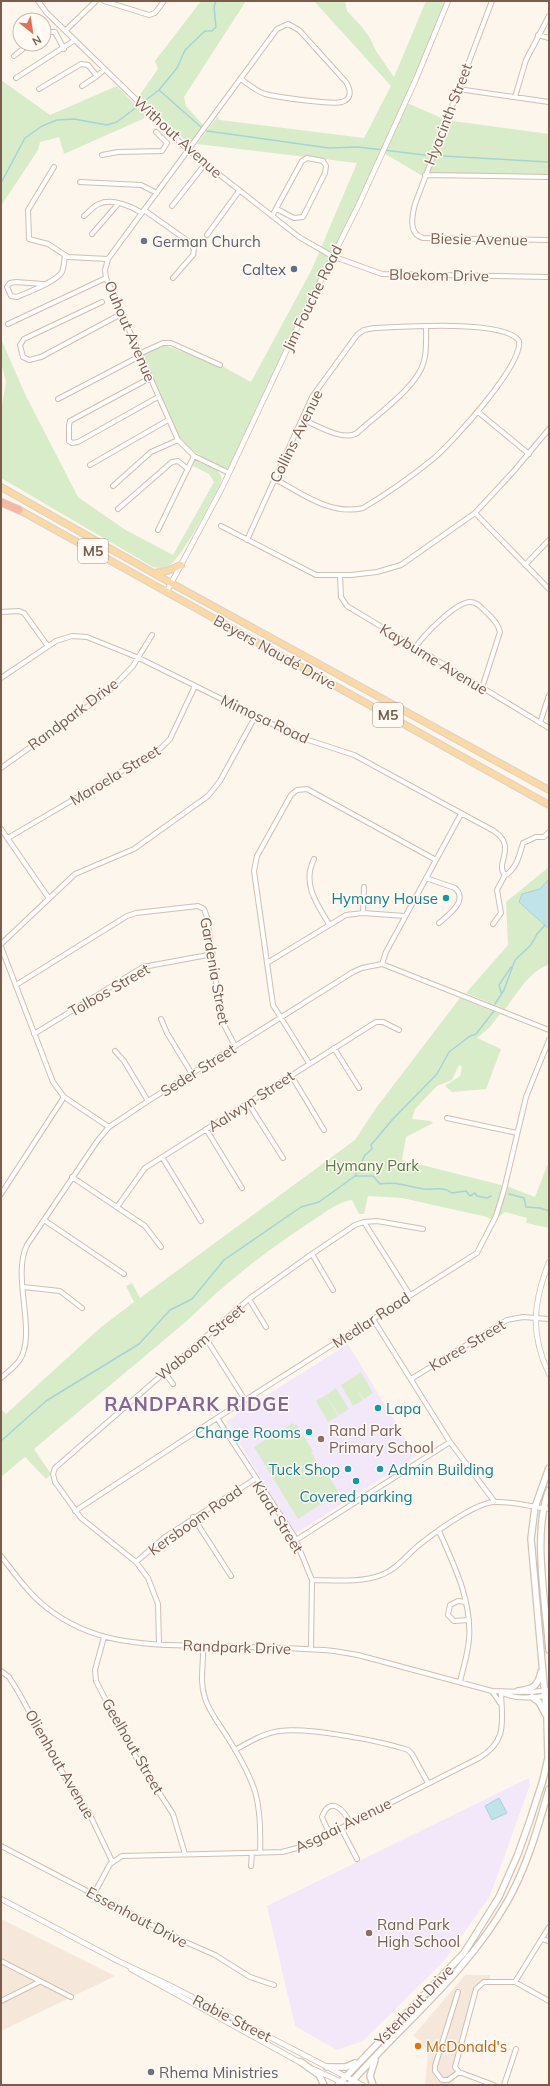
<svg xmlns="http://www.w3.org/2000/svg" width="550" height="2086" font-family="Mulish,sans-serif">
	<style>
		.residential { fill: #f5e8da }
		.education { fill: #f3e8fa }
		.green { fill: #d8ecc9 }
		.water { fill: #bfe3e8; stroke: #a5d3da }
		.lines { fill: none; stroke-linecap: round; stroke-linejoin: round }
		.stream { stroke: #a5d3da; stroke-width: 1.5 }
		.minor-casing { stroke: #d1beb0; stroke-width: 6 }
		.tertiary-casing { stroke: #d1beb0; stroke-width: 6 }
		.secondary-casing { stroke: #d6c0b0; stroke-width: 8 }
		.primary-casing { stroke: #dad1cd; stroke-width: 8 }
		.motorway-casing { stroke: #dad1cd; stroke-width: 9 }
		.minor { stroke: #fff; stroke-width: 4 }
		.tertiary { stroke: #fff; stroke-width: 4.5 }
		.secondary { stroke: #fff; stroke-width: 5.5 }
		.primary { stroke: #fbd9a5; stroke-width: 6 }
		.motorway { stroke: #f7b7a3; stroke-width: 7 }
		.worship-dot { fill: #6b7280; stroke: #fffaf3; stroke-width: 1.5 }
		.service-dot { fill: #5c6f8a; stroke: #fffaf3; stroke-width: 1.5 }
		.culture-dot { fill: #0f9aa8; stroke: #fffaf3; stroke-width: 1.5 }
		.education-dot { fill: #8d6e63; stroke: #fffaf3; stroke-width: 1.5 }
		.food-dot { fill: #e8710a; stroke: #fffaf3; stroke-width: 1.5 }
		.labels { text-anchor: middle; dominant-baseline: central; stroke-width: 3; stroke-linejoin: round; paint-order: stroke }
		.shield { fill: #fffaf3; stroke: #a28b7f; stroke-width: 1 }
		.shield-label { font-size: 14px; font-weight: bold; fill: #7a5c4d }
		.street-label { font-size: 15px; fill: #7a5c4d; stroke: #fffaf3 }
		.worship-label { font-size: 15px; fill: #5b616d; stroke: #fffaf3; text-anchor: start }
		.service-label { font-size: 15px; fill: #4e5e75; stroke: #fffaf3; text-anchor: end }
		.culture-label { font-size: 15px; fill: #0d838f; stroke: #fffaf3; text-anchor: end }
		.park-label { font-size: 15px; fill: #537a41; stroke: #fffaf3 }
		.education-label { font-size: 15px; fill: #785e54; stroke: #fffaf3; text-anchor: start }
		.food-label { font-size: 15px; fill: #c56008; stroke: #fffaf3; text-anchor: start }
		.district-label { font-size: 19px; font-weight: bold; letter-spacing: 1px; fill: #846695; stroke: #fffaf3 }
	</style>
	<rect width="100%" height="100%" fill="#fdf6ec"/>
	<path class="residential" d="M1 1919 115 1976 1 2031Z
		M465 1975H490V1980H484L474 1990 453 2067 456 2075 453 2085H425L428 2054 421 2041 413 2036Z"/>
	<path class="education" d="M348 1344 416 1456 295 1534 226 1421Z
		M529 1778 530 1785 490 1896 444 1961 363 2041 337 2050 295 2026 267 1906Z"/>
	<path class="green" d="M201 1H246L184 97 186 106 204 126 189 144 139 96 158 69 155 61Z
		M314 1H345L347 11 362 27 370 38 376 51 394 77 426 1H447L405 102 446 120 549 134V179L424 177 382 152 229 474 175 439 138 354 164 345 220 365 251 382 312 269 357 163 197 144 217 117 220 120 364 138 391 86Z
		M1 80 50 115 117 86 147 117 64 154 59 137 40 142 38 150 1 206Z
		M1 339 25 394 78 497 124 529 173 555 214 482 209 474 193 466 195 460 218 471 222 478 220 485C211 501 180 564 165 568 162 569 157 567 153 567L1 478V410L6 382 1 363Z
		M549 867V965C530 970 517 994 505 1009L466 993 508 945 506 902Z
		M460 998 500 1014 489 1028 477 1038 501 1049 486 1089 452 1092 445 1086 460 1076 462 1067 459 1065 452 1080 437 1086 415 1109 412 1119 431 1121 433 1123 406 1137 402 1160 509 1187 535 1197 549 1161V1228L526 1223 527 1218 505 1212 493 1221 487 1217 402 1198 368 1196 364 1214H359L352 1200C338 1202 327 1211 315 1219 270 1248 226 1282 188 1320L34 1449 51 1474 46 1479 25 1457 1 1477V1409L6 1414 100 1328 134 1302 126 1286 132 1283 140 1298 355 1140 376 1108Z
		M361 1372 373 1393 364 1399 357 1390 363 1400 353 1406 341 1385Z
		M336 1388 349 1409 339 1415 326 1395Z
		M326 1395 338 1416 328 1422 316 1401Z
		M293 1423 294 1425 296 1424 313 1451 311 1452 320 1468 323 1466 339 1493 298 1519 254 1447Z"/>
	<path class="water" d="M549 879V929L519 902 522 894 540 889Z
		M499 1798 507 1813 492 1820 485 1806Z"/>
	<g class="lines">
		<path class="stream" d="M159 90 201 127
			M207 131 329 148 358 147 425 155 549 162
			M1 183 25 138 42 126 57 120 74 119 107 125 117 122 159 90 177 68 185 50 205 31H212L216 27 214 7 216 1
			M501 992 499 985 511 967
			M495 1004 504 990 515 960 531 945 537 934 545 925
			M355 1176H373L380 1184C396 1181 409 1187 424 1189 434 1190 443 1186 452 1193L466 1191 470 1196 475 1193 477 1196 487 1198 491 1196
			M509 1194 524 1198 526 1207 540 1208 549 1211
			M1 1441 46 1401 139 1344 170 1310 192 1299 224 1260 301 1207 319 1202 355 1176 365 1155 372 1149 371 1145 392 1120 437 1074 449 1052 470 1036 476 1034 494 1011"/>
		<defs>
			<path id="minor" d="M38 1 47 13 188 150 299 237 332 256 382 274 549 277
				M104 1 149 15 155 13 164 1
				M492 1 415 204C412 216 408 234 423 238L549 240
				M66 30 96 1
				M44 35 50 32H55L64 49
				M538 35 549 38
				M14 56 29 44
				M16 78 75 40
				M82 86 97 76
				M39 89 81 64 88 65 97 76 105 69
				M458 89 549 102
				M515 97 526 60 549 16
				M102 155 118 152 162 151 167 143 156 132
				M54 167 28 210 29 239 48 244 68 257 108 259
				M425 175 549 177
				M80 182 141 185 157 193
				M172 206 205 164
				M144 210 188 241 194 249 193 255 173 278
				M84 216C89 212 93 206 99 204 112 198 131 206 142 213
				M272 216 302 161 307 158 323 161 326 166 325 173 303 217 294 218 277 209
				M92 234 118 204
				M207 235 239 191
				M43 284 16 282 10 283 7 287 11 296 17 297C28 292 56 282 62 272 64 267 64 261 65 256
				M102 302 24 339 20 345 23 357 29 360 41 357 121 314
				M8 324 106 278
				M139 354 163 343H171L220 365
				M150 378 70 421 69 425V441L72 443 78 442 158 397
				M58 399 140 356
				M478 412 529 454
				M302 419C316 425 344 442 357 433 376 415 418 387 424 361 427 350 426 337 426 326
				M90 465 168 420
				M229 473 194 456 178 440 106 278 105 270 108 259 277 29 288 24 299 30 346 82C351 90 352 99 342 102 331 105 277 97 265 94 256 91 248 84 241 79
				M113 486 151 452 178 440
				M118 509 172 462 178 461 188 469
				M475 513 549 589
				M221 526 316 575H351L377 572 401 565 475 513 513 472 549 429
				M158 530 194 456
				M247 540 312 397 357 335 364 330 374 328C401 327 505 319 519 341 523 365 452 443 433 459 412 476 385 495 363 508 331 516 301 493 275 479
				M525 565 549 540
				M340 576 341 597 347 606 549 728
				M1 612 19 611 24 613 47 645
				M415 648C423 636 456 601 471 602 477 602 482 608 486 612 492 618 498 623 500 632L482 688
				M1 678 56 641 72 636 87 637 139 658 296 736 354 755 494 831C518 847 494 864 505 875 516 871 520 853 523 843L536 837H544L549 832
				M540 723 549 695
				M1 768 108 692 133 666 152 635
				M1 829 48 897
				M8 838 161 748 170 739 195 686
				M314 859C302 883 316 903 329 924
				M426 878 455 888C469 901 448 915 439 923
				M363 913 364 887
				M493 924 501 913 497 890 505 875
				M1 944 75 874 134 849 208 796 220 781 255 717
				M1 947 53 1082 64 1097 109 1127
				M267 963 346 915 363 913 405 916
				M382 964 386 952 461 814
				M16 985 127 916 136 913 198 906 204 909 207 917 221 1019 235 1046
				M161 1019 167 1033 192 1074
				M34 1034 143 967 213 954
				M334 1048 359 1088
				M115 1051 124 1061 148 1101
				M309 1063 273 1005 254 871 257 856 291 795 297 790 307 789 436 860
				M291 1075 324 1130
				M248 1103 283 1158
				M447 1118 517 1133
				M206 1129 242 1188
				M162 1157 201 1221
				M72 1177 145 1226 161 1247
				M1 1194 64 1097
				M117 1207 145 1168 376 1022H383L399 1030
				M44 1220 124 1274
				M364 1222 410 1295
				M312 1254 333 1290
				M23 1287 60 1291 82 1308
				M249 1299 266 1327
				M373 1319 450 1442 494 1501
				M205 1337 245 1400
				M164 1372 173 1384
				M1 1378C7 1373 14 1367 19 1361 38 1334 11 1277 27 1245L98 1140 109 1127 148 1101 353 972 362 968 382 964 549 1030
				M411 1379 507 1320 523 1317 549 1319
				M217 1418 294 1536 312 1580 311 1649
				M75 1511 217 1418 477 1253 496 1216 504 1190 526 1097 549 1040
				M193 1517 231 1576
				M439 1531C454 1565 472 1601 469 1639 468 1654 463 1668 460 1682
				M296 1540 450 1442
				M1 1556C15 1574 28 1593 47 1608 95 1645 143 1644 200 1646 245 1647 290 1647 334 1651L358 1655 492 1691 531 1692 549 1690
				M136 1562 165 1537 255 1479
				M312 1580C332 1580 362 1583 381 1575 396 1570 407 1555 419 1545 434 1533 476 1502 495 1502 512 1501 532 1507 549 1509
				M466 1602 458 1601 450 1605 448 1615 454 1621 469 1620
				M104 1637 95 1670 96 1681 132 1751 173 1814 185 1854
				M159 1644 158 1604 148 1578 136 1562 81 1518 55 1482 53 1474 55 1468 249 1299 312 1254 355 1225 364 1222 377 1221 423 1229
				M203 1646C204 1663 199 1681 205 1698 209 1712 220 1725 228 1738 256 1783 262 1800 260 1853
				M1 1671 9 1677 19 1693 66 1779 89 1813 112 1861
				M492 1691 500 1703
				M501 1692C515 1700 534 1698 549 1695
				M235 1750C249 1742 264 1733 280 1731 308 1727 381 1741 408 1750L412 1754 428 1783
				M341 1828 357 1859
				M329 1833 322 1817C330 1795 344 1810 350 1823
				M1 1846 181 1940 215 1955 250 1977 274 1985
				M251 1866 252 1853
				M94 1894 110 1864 122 1856 282 1852 301 1847 341 1828 479 1758C508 1741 502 1721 501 1692
				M542 1939 549 1941
				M1 1961 71 1997
				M515 1982 549 1927
				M458 1992 435 2066V2071L442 2080H448L459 2072
				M1 2001 39 1982
				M494 2085 459 2072 455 2067 476 1989 484 1982H515L549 2001
				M504 2085 516 2049"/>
			<path id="tertiary" d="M167 591 222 488 299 324 359 204 416 79 448 1
				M549 1262C533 1303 530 1334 549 1374
				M1 1899 118 1961 171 1986 362 2085
				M131 1969 303 2064
				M313 2069 348 2085"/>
			<path id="secondary" d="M549 1490C532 1532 546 1605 549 1650
				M518 1691C532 1689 538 1687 541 1672
				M532 1697 539 1702 546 1715
				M301 2062 319 2075 324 2085
				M327 2067H346L355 2063
				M338 2085 464 1953 499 1897 518 1854 530 1820 543 1780 548 1758 547 1719 531 1539 535 1507 549 1468
				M349 2085C402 2024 467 1973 507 1902 527 1867 538 1827 549 1789
				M373 2085 370 2076 375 2060"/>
			<path id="primary" d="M1 487 171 583 549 790
				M16 508 549 805
				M154 573 167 571 181 565"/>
			<path id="motorway" d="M1 502 19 510"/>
		</defs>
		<use href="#minor" class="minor-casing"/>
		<use href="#tertiary" class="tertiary-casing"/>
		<use href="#secondary" class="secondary-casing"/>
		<use href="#primary" class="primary-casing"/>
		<use href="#motorway" class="motorway-casing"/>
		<use href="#minor" class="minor"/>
		<use href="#tertiary" class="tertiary"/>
		<use href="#secondary" class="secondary"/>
		<use href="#primary" class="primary"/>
		<use href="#motorway" class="motorway"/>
	</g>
	<g class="worship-dot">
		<circle cx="144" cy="241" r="4"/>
		<circle cx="151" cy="2072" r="4"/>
	</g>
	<circle class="service-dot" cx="294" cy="269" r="4"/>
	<g class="culture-dot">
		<circle cx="446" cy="898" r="4"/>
		<circle cx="378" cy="1408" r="4"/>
		<circle cx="309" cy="1432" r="4"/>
		<circle cx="348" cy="1469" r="4"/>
		<circle cx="380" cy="1469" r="4"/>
		<circle cx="356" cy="1481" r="4"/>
	</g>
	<g class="education-dot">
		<circle cx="321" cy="1439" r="4"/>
		<circle cx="369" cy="1933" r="4"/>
	</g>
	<circle class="food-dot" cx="418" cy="2046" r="4"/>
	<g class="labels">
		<g class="shield">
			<rect x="78" y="539" width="30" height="24" rx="3"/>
			<rect x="373" y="703" width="30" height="24" rx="3"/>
		</g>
		<g class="shield-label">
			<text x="93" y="551">M5</text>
			<text x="388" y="715">M5</text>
		</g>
		<g class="street-label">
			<text transform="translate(448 114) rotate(-69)">Hyacinth Street</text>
			<text transform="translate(178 137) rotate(42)">Without Avenue</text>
			<text transform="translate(479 239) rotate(1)">Biesie Avenue</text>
			<text transform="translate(439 275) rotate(1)">Bloekom Drive</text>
			<text transform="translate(312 298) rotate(-64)">Jim Fouche Road</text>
			<text transform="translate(130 331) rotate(67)">Ouhout Avenue</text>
			<text transform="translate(296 436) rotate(-64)">Collins Avenue</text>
			<text transform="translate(275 652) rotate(29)">Beyers Naudé Drive</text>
			<text transform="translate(434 659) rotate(31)">Kayburne Avenue</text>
			<text transform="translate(73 714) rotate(-37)">Randpark Drive</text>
			<text transform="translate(265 719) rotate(25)">Mimosa Road</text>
			<text transform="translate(115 775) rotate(-31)">Maroela Street</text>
			<text transform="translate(215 971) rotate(80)">Gardenia Street</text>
			<text transform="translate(109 990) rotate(-30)">Tolbos Street</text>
			<text transform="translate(198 1070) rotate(-32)">Seder Street</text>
			<text transform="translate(251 1101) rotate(-33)">Aalwyn Street</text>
			<text transform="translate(371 1320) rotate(-33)">Medlar Road</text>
			<text transform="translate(200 1342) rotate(-40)">Waboom Street</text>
			<text transform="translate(467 1345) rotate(-31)">Karee Street</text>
			<text transform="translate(278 1517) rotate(58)">Kiaat Street</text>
			<text transform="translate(195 1520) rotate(-35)">Kersboom Road</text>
			<text transform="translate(237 1647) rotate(2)">Randpark Drive</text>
			<text transform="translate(133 1746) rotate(60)">Geelhout Street</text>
			<text transform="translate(60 1764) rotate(60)">Olienhout Avenue</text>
			<text transform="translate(343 1825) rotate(-26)">Asgaai Avenue</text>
			<text transform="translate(137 1917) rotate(28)">Essenhout Drive</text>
			<text transform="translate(414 2005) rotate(-46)">Ysterhout Drive</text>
			<text transform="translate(232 2018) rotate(27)">Rabie Street</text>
		</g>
		<g class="worship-label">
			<text x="152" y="241">German Church</text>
			<text x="159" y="2072">Rhema Ministries</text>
		</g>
		<g class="service-label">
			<text x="286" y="269">Caltex</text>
		</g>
		<g class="culture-label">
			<text x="438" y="898">Hymany House</text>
			<text x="386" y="1408" text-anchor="start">Lapa</text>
			<text x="301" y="1432">Change Rooms</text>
			<text x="340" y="1469">Tuck Shop</text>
			<text x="388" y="1469" text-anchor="start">Admin Building</text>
			<text x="356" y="1496" text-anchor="middle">Covered parking</text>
		</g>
		<g class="park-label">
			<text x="372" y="1165">Hymany Park</text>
		</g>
		<g class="education-label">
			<text x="329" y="1430">Rand Park<tspan x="329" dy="17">Primary School</tspan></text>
			<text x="377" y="1924">Rand Park<tspan x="377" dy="17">High School</tspan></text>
		</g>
		<g class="food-label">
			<text x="426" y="2046">McDonald's</text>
		</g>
		<g class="district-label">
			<text x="197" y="1404">RANDPARK RIDGE</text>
		</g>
	</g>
	<rect width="550" height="2086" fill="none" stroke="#7a5c4d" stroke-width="4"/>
	<g transform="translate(32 32) rotate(150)"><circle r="19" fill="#fffaf3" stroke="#cabbb1"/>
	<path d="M0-3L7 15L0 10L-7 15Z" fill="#e76f51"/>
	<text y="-6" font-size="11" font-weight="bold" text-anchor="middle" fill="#7a5c4d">N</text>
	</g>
</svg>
